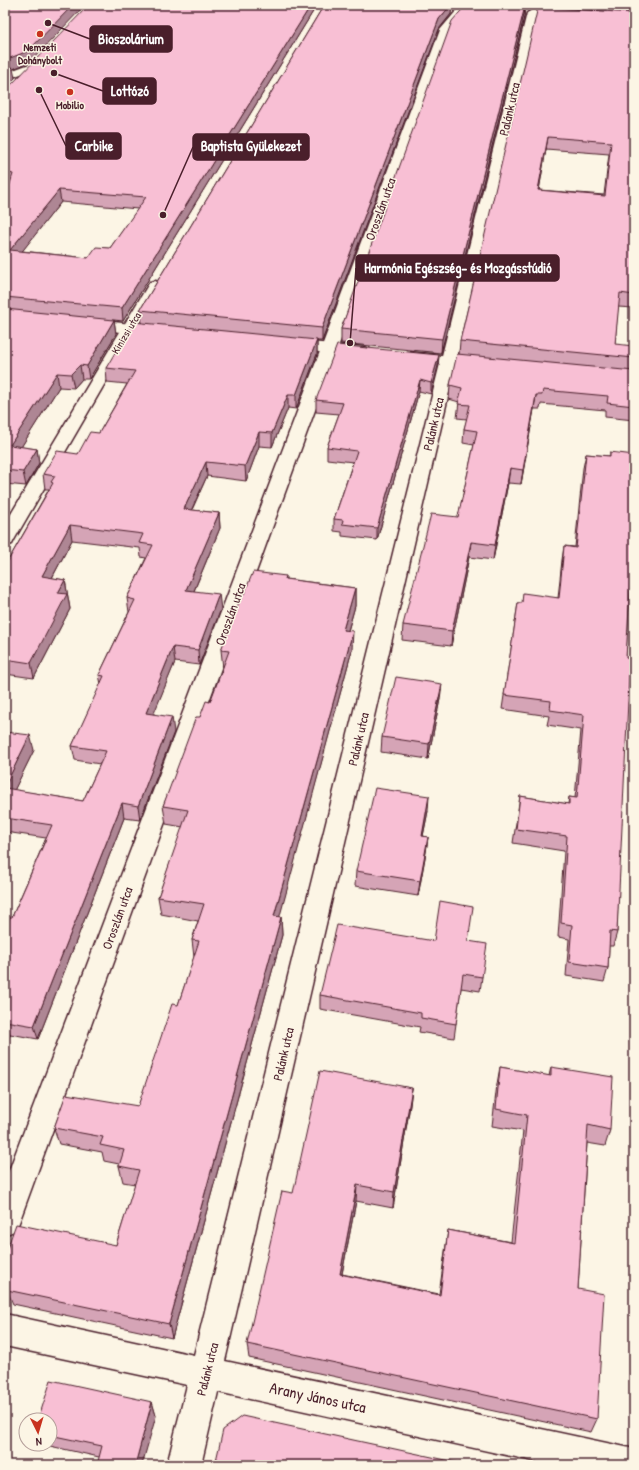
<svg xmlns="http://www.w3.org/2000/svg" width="639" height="1470" font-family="'Patrick Hand',sans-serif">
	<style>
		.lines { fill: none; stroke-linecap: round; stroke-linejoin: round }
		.street-casing { stroke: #4a1f2b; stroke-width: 3 }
		.secondary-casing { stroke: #4a1f2b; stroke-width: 3 }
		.street { fill: #fcf5e5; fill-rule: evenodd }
		.secondary { fill: #fcf5e5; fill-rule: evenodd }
		.wall { fill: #d5a4b6; stroke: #4a1f2b; fill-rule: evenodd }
		.shaded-wall { fill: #ae8694; stroke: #4a1f2b }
		.building { fill: #f8bfd4; stroke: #4a1f2b; fill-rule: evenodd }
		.poi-dot { fill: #c8321e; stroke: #fcf5e5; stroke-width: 1.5 }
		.labels { text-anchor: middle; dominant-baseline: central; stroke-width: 3; stroke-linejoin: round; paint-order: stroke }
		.far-poi-label { font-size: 11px; font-weight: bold; fill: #4a1f2b; stroke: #fcf5e5 }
		.far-street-label { font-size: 11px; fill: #4a1f2b; stroke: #fcf5e5 }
		.street-label { font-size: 13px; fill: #4a1f2b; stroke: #fcf5e5 }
		.near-street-label { font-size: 16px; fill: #4a1f2b; stroke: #fcf5e5 }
		.leader { fill: none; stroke: #4a1f2b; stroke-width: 1.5 }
		.callout-dot { fill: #4a1f2b; stroke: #fcf5e5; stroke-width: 1.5 }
		.callout { fill: #4a1f2b; stroke: #4a1f2b; stroke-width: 1.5 }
		.callout-label { font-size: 14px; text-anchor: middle; font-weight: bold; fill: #fff }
	</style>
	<rect width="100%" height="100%" fill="#fcf5e5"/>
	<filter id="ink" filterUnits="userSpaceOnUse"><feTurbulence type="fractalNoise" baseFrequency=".025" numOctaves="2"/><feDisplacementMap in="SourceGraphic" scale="8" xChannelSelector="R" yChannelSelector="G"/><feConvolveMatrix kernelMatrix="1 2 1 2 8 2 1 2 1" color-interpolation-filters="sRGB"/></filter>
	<g filter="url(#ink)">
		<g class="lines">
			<defs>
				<path id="street" d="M461 9 466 12 450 31 346 325 20 1220 16 1230 5 1235V1181L330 325 440 30 457 10Z
					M532 10 567 12 572 15 567 18 536 16 225 1361 630 1448 634 1450V1465H552L218 1392 201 1465H167L187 1385 5 1346V1314L194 1355 527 13Z
					M35 62 40 65 39 67 5 80V73Z
					M155 281 160 282 162 285 14 540 12 544 5 546V524L148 285 150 282Z"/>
				<path id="secondary" d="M86 319 159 327 164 329 167 332 164 335 159 337 81 327 78 324 81 321Z
					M289 340 364 347 370 349 372 352 370 355 364 357 283 348 281 345 283 342Z
					M408 352 485 359 491 361 493 364 491 367 485 369 402 360 400 357 402 354Z"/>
			</defs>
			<use href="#street" class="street-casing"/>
			<use href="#secondary" class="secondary-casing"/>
			<use href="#street" class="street"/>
			<use href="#secondary" class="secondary"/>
		</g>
		<path class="wall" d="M317 5 123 321 114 320 116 334 89 379H82L74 388 59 387 21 447 37 449 39 463 26 486 5 484V200L10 185 5 183V89ZM61 202 138 209 110 248 88 258 22 251Z
			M324 5H528L527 8H525L524 17 441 353 341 343V329L464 7H461L452 5 451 14 439 29 322 341H317V354L296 409 288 408 272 447 259 446 246 481 207 476 192 510 219 513 220 528 194 591 221 609 199 665 175 662 153 714 174 732 140 820 124 818 38 1039 10 1034 5 1046V928L12 917 46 838 5 832V732L34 750 14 790 83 801 100 764 75 760 72 746 101 684 99 675 129 612 127 598 146 558 141 557 140 548 72 540 52 578 65 580 70 609 34 678 5 674V566L49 489H45L43 474 78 454 99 433 127 384 107 382 106 368 142 323 140 310Z
			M539 5H634V308L618 307 615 344 634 358V420L605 417V410L541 404 540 409H534L521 484 508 483 493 560 469 557 451 646 402 640 403 625 458 517 474 445 463 443 464 429 467 419 457 418 459 402 449 399 450 385 459 354 460 341 540 7ZM546 149 609 154 604 195 539 190Z
			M439 355 438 366 431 394 419 391 377 540 342 536V532L334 531V519L353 462 327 459V447L339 414 316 412V400Z
			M610 452 633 574 630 585 626 658 617 932 613 946H609L608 968 604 982 566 976 569 939 558 937 564 851 513 843 520 796 568 804 569 797 575 798 581 730 547 725 549 716 502 709 518 603H522L558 598 562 560 564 546 575 547 583 468 586 454 610 456Z
			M286 576V579L355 588V606L348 631 352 650 279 917H281L282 935 172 1338 13 1304 5 1286 116 1245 135 1184 123 1182 119 1166V1164L104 1161 102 1152 59 1144 54 1128 138 1106 178 1005 194 957 192 940 198 921 161 914 158 897 183 827 166 824 163 806 200 717 210 702 223 668 221 650 244 594Z
			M440 699 428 759 381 752 382 737Z
			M428 811 423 836 428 837 426 852 418 896 355 886 356 871Z
			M434 941H468L482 977 480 991 461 988 454 1038 419 1032 420 1027 320 1009V995Z
			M500 1067 549 1076 551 1067 610 1130 605 1146 587 1143 578 1289 597 1419 591 1432 249 1358 247 1344 293 1193 412 1088 410 1105 393 1208 356 1201 342 1274 439 1294 448 1230 511 1242 523 1131 492 1126 497 1084Z
			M152 1402 156 1416 99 1457 41 1444H50V1420Z"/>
		<path class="shaded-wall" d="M73 5H85L30 62 13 69 15 78 5 88V60Z
			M311 5H317L123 321 122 308Z
			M451 5H452L451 14 439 29 322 341V328L439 19Z
			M461 5H477L461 7Z
			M525 6 524 17 441 353 442 339Z
			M548 137 546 149 537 202 538 190Z
			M59 190 61 202 13 263 10 250Z
			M114 320 116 334 89 379 87 366Z
			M317 340V354L296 409V395Z
			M439 355 438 366 431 394V383Z
			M80 365 82 379 74 388 71 374Z
			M57 373 59 387 13 460 10 445Z
			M420 380 419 391 377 540V528Z
			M288 395V408L272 447V433Z
			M536 395 534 409 521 484 523 470Z
			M259 432V446L246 481 245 466Z
			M37 449 39 463 26 486 23 472Z
			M206 462 207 476 185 524 184 509Z
			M510 468 508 483 493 560 495 545Z
			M219 513 220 528 188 605 186 590Z
			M70 525 72 540 45 591 42 576Z
			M471 542 469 557 451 646 452 631Z
			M65 580 70 609 34 678 31 663 58 593Z
			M355 588V606L343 648V630Z
			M219 594 221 609 199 665 198 650Z
			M353 631 352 650 275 934 274 916Z
			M173 647 175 662 148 728 146 713Z
			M442 684 440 699 428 759 429 744Z
			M172 717 174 732 140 820 138 806Z
			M30 735 34 750 8 803 5 792V786Z
			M429 796 428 811 420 851 422 836Z
			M122 803 124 818 38 1039 34 1026Z
			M428 837 426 852 418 896 420 881Z
			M281 917 282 935 172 1338 169 1324Z
			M5 1021 10 1034 5 1046Z
			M412 1088 410 1105 393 1208 394 1192Z
			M357 1185 356 1201 339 1289 340 1274Z
			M152 1402 156 1416 142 1465H135Z"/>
		<path class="building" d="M5 5H73L28 51 5 60Z
			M89 5H311L122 308 5 297V200L13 174 5 172V89H7ZM59 190 146 197 110 248 96 247 88 258 10 250Z
			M324 5H451L439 19 322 328 140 310Z
			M466 5H510L525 6 442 339 341 329 452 21Z
			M538 7 634 13V295L620 293 615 344 634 346V358L460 341ZM548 137 611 142 605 196 538 190Z
			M13 67 5 75V69Z
			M5 309 114 320 87 366 80 365 71 374 57 373 10 445 37 449 23 472 5 470Z
			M133 322 317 340 296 395H288L272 433 259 432 245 466 206 462 184 509 219 513 186 590 219 594 198 650 173 647 146 713 172 717 138 806 122 803 34 1026 5 1021V1022V928L10 917H12L52 825 5 818V788L83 801 106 751 72 746 104 676 99 675 135 600 127 598 153 545 139 543 143 534 70 525 42 576 65 580 58 593 67 594 31 663 5 659V566L53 483 51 482 55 476 43 474 57 451 78 454 90 432 99 433 135 371 106 368Z
			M337 345 439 355 431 383 420 380 377 528 342 524 343 520 334 519 357 451 327 447 343 403 316 400Z
			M457 354 634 371V406L607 403 608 396 543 390 542 395H536L523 470 510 468 495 545 471 542 452 631 403 625 431 514 458 517 477 431 464 429 470 405 458 404 462 388 450 385Z
			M610 452 634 455V549L633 574H631L626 658 630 659 617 932 610 931 608 968 569 962 572 925 561 923 567 836 516 829 520 796 569 804V797L577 798 584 715 550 710 551 701 504 695 518 603H522L523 593 559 598 564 546 576 548 586 454 610 456Z
			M253 572 286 576 285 579 355 588 343 630 353 631 274 916 281 917 169 1324 7 1290 5 1286V1254L16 1224 116 1245 139 1170 119 1166 124 1150 100 1145 103 1137 54 1128 66 1094 138 1106 172 1004 178 1005 199 941 192 940 204 904 158 897 188 810 163 806 196 717H200L206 701 210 702 229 651 221 650 242 594H244Z
			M396 677 442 684 429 744 382 737Z
			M5 732 30 735 5 786Z
			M375 788 429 796 422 836 428 837 420 881 356 871Z
			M440 901 473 907 468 941 487 944 482 977 463 974 456 1024 421 1018V1013L320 995 337 925 434 941Z
			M500 1067 551 1076V1067L613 1077 610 1130 588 1125 578 1289 604 1294 597 1419 247 1344 282 1191 293 1193 320 1071 412 1088 394 1192 357 1185 340 1274 440 1295 448 1230 514 1243 527 1115 496 1109Z
			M51 1380 152 1402 135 1465H97L102 1446 50 1435V1420H38Z
			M242 1416 469 1465H215L223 1430Z"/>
	</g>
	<g class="poi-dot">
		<circle cx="40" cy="34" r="4"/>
		<circle cx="70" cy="92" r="4"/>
	</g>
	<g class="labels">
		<g class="far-poi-label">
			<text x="40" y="47">Nemzeti<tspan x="40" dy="13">Dohánybolt</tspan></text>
			<text x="70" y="105">Mobilio</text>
		</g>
		<g class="far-street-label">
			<text transform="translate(126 333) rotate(-59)">Kinizsi utca</text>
		</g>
		<g class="street-label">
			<text transform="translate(509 109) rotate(-77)">Palánk utca</text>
			<text transform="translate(380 209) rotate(-70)">Oroszlán utca</text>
			<text transform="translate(433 424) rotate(-77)">Palánk utca</text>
			<text transform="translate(230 614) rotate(-70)">Oroszlán utca</text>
			<text transform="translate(358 739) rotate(-77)">Palánk utca</text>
			<text transform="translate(117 918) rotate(-70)">Oroszlán utca</text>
			<text transform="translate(283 1054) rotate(-77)">Palánk utca</text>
			<text transform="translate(207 1369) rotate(-76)">Palánk utca</text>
		</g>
		<g class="near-street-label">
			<text transform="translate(318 1397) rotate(12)">Arany János utca</text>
		</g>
	</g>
	<path class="leader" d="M48 23L90 39M54 73L103 91M39 90L66 146M163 215L193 147M350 343L356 268"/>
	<g class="callout-dot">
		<circle cx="48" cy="23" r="4"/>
		<circle cx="54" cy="73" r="4"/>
		<circle cx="39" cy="90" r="4"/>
		<circle cx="163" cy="215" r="4"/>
		<circle cx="350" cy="343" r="4"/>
	</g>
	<g class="callout">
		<rect x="90" y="26" width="82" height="26" rx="4"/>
		<rect x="103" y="78" width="53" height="26" rx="4"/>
		<rect x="66" y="133" width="55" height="26" rx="4"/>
		<rect x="193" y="134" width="116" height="26" rx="4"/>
		<rect x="356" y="255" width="203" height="26" rx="4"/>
	</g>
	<g class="callout-label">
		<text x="131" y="44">Bioszolárium</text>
		<text x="130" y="96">Lottózó</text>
		<text x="94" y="151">Carbike</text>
		<text x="251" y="151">Baptista Gyülekezet</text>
		<text x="458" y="273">Harmónia Egészség- és Mozgásstúdió</text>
	</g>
	<rect width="639" height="1470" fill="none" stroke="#fcf5e5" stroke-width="20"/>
	<rect x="10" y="10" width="619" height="1450" fill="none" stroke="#4a1f2b" stroke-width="1.5" filter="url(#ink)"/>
	<g transform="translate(38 1432) rotate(175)"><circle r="19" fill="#fcf5e5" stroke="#b59f9b"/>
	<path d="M0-3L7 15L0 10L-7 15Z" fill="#c8321e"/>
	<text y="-6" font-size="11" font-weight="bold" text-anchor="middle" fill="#4a1f2b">N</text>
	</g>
</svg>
